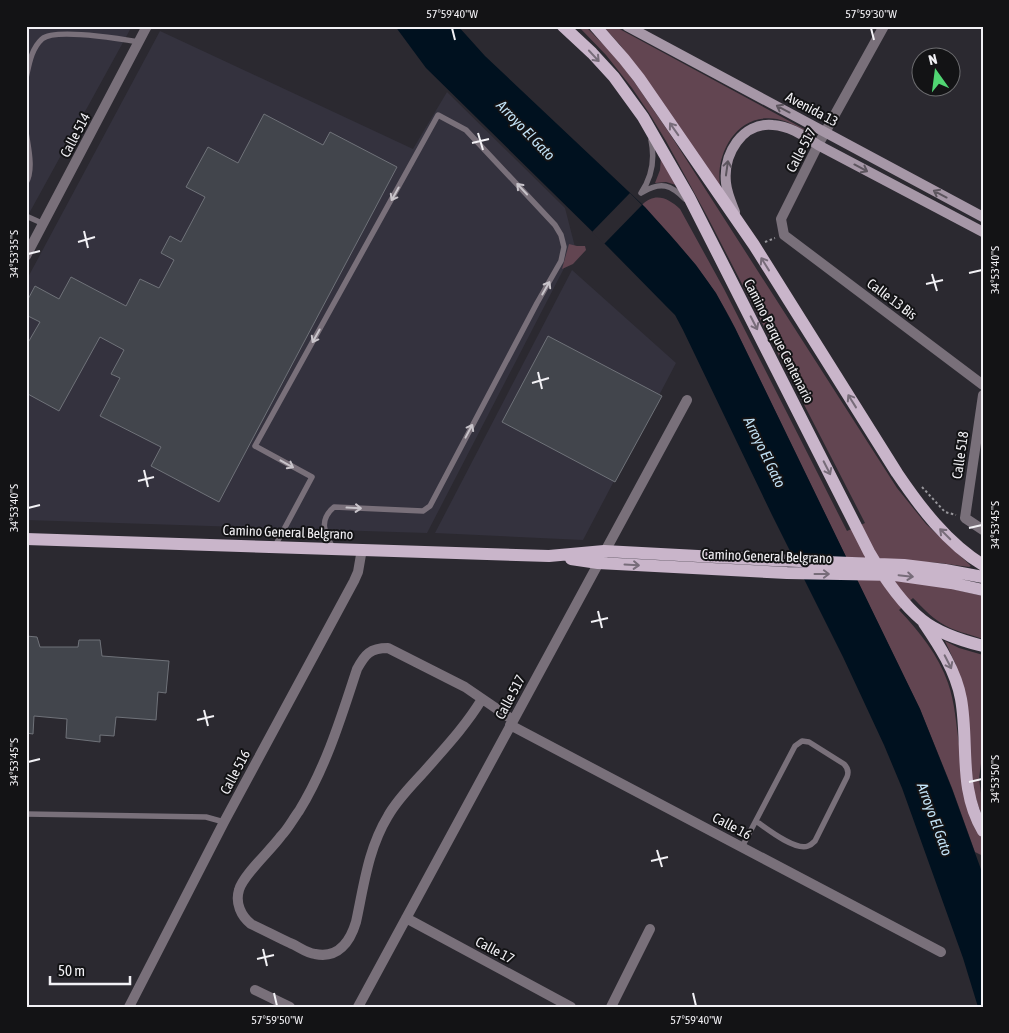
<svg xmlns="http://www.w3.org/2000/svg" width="1009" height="1033" font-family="'Asap Condensed',sans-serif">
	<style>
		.built { fill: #34323e }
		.green { fill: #624551 }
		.water { fill: #00111f }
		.pier { fill: #2b2930 }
		.building { fill: #42454c; stroke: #6f7279 }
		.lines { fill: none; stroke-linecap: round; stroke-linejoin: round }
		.path { stroke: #97969b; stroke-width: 2; stroke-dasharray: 2.5 2.5; stroke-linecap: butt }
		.service { stroke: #79707a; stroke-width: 5.5 }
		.minor { stroke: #79707a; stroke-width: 10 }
		.secondary { stroke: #a697a7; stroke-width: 10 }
		.primary { stroke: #c9b5ca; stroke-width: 12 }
		.oneway { stroke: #776c79 }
		.oneway2 { stroke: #5c555e }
		.oneway3 { stroke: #c8c4ca }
		.ticks { fill: none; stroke: #f2f1f5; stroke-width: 2 }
		.labels { text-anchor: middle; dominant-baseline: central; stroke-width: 4; stroke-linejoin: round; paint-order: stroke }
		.street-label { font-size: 14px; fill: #f2f1f5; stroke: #131315 }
		.water-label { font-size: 15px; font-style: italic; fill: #c3e3f7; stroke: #131315 }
		.neatline { fill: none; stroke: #f2f1f5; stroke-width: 2 }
		.ticks-label { font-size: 12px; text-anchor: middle; fill: #f2f1f5 }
	</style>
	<rect width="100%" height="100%" fill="#2b2930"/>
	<path class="built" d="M26 26H132L26 219Z
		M160 31 413 149 447 92 565 208 575 247 427 533 26 520V281Z
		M572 270 676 363 583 540 435 533Z"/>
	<path class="green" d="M578 26H585C594 35 602 43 610 51 632 76 649 104 668 131L897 488 926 524 971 566 969 567 940 563 846 557 735 328C729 316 722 303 714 291 693 259 668 232 642 205 655 192 668 198 680 209L724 289 847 531 865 523 707 216 666 141 649 113 632 88 606 55Z
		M603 26H614L806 130V131C796 126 787 121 777 119 738 112 715 152 720 186L621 46Z
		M661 155 679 186 666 182 655 183 660 170Z
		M569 244 577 246H585L586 250 573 264 562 269Z
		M856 578 879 579 935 585 983 596V639C969 634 953 631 941 623 930 616 922 607 913 598L899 610C919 631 939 656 948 683 955 703 956 724 959 744 963 773 971 802 977 831L983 840V856L975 852 952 788 920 709Z
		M945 641 959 648 983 655V748L979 779 983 807V819L974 793 956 665Z"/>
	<path class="water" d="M395 26H458L485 56 645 207 671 236 696 265 716 293 735 328 920 709 952 789 983 875V1007H978L963 958 902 788 884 745 843 657 772 515 683 330 675 315 664 304 608 247 426 68Z"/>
	<path class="pier" d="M630 193 642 205 604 244 592 232Z"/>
	<path class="building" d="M264 114 323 145 330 132 397 167 219 502 151 466 161 447 100 416 120 378 111 374 124 350 100 337 59 411 26 393V346L40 322 26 315V303L35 286 59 299 71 277 126 306 140 279 159 288 174 260 161 253 170 236 181 242 205 197 186 187 208 147 238 163Z
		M548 336 662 396 615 482 502 422Z
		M26 636 37 637 40 647H78L79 640H100L102 656 169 661 166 693 158 692 156 720 116 717 114 736 100 735V742L66 738 67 719 34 716 33 734 26 733Z"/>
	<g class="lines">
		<path class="path" d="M765 242 775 238
			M922 487 945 512 956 515"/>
		<path class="service" d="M26 78C29 65 31 49 42 39 55 28 121 39 139 42
			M26 132C28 147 34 169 26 183
			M643 192C661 181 671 185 685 199
			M641 193C652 177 655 159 651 140
			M26 216 44 224
			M275 546 312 477 255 446 438 115 466 130 555 225 561 235 564 247 561 261 537 303 430 506 423 511 334 507C318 521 325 533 333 548
			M26 814 206 817 224 822
			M742 847 795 746 802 741 809 742 844 764C848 768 849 772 847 777L815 841C813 843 811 845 808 846 795 851 767 829 756 821"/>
		<path class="minor" d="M884 26 818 145 781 219 784 235 983 385
			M26 256 147 26
			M983 395 965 518 983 530
			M482 699C465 727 443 750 422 774 410 787 397 800 388 816 368 849 364 885 356 922 350 942 338 959 315 954 306 953 298 946 290 943 277 937 264 930 251 924 241 916 235 903 239 890 243 875 271 850 281 836 288 829 293 819 299 811 326 767 341 718 357 669 365 654 370 648 388 648L465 687 513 720
			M510 725 941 952
			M406 918 571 1007
			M255 990 290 1007
			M129 1007 224 822 354 581 358 572 362 549
			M358 1007 687 400
			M611 1007 650 929"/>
		<path class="secondary" d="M627 26 983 217
			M735 212C731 202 727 193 726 183 723 154 742 122 773 125 790 126 804 136 818 145L983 232"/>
		<path class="primary" d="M563 26 592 53 614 77 643 117 689 197 869 552C883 576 900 602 922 620 938 633 963 641 983 646
			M595 26 624 59 639 78 754 245 897 473C920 507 947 543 983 565
			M26 539 549 556 604 551 773 560 904 565 945 570 983 577
			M571 559 598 563 787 573 895 575 951 583 983 590
			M924 623C939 645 956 671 961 699 969 744 958 789 983 831"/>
	</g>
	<defs><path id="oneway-shaft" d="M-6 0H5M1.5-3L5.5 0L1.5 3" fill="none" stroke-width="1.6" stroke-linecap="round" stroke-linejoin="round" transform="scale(1.25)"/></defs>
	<g class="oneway">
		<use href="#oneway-shaft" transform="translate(594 56) rotate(47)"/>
		<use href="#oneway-shaft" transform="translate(674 129) rotate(-125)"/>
		<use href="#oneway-shaft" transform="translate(765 264) rotate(-122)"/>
		<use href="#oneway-shaft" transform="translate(754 323) rotate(63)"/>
		<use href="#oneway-shaft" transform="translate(852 401) rotate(-122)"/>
		<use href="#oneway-shaft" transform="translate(827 468) rotate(63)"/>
		<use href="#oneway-shaft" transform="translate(945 534) rotate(-135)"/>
		<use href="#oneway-shaft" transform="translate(632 565) rotate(3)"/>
		<use href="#oneway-shaft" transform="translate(822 574)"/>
		<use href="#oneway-shaft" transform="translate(906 576) rotate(6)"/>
		<use href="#oneway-shaft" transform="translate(948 662) rotate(63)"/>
	</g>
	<g class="oneway2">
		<use href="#oneway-shaft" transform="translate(783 109) rotate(-152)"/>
		<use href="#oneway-shaft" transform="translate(727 168) rotate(-82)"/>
		<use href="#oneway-shaft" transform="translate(861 168) rotate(28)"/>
		<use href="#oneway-shaft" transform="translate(940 194) rotate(-152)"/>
	</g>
	<g class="oneway3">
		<use href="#oneway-shaft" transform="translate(522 189) rotate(-133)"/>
		<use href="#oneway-shaft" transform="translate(395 194) rotate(119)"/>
		<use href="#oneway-shaft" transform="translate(546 288) rotate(-60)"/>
		<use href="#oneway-shaft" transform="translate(316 336) rotate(119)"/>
		<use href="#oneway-shaft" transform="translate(469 431) rotate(-62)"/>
		<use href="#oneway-shaft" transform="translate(287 464) rotate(29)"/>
		<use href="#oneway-shaft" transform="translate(354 508) rotate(3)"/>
	</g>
	<path class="ticks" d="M452 28 455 40M871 28 874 40M478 133 483 150M472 143 489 139M84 231 88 248M78 242 95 237M28 254 40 251M969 273 982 270M932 274 937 291M926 284 943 280M538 372 542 389M532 383 549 378M144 470 148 487M138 481 154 477M28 508 40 505M969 528 982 525M598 611 602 628M591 622 608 618M204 710 208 726M197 720 214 716M28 762 40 759M969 782 982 779M657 850 662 867M651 861 668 857M263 949 267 966M257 959 274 955M274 993 277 1006M693 993 696 1006"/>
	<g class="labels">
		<g class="street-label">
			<text transform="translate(812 109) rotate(28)">Avenida 13</text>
			<text transform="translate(75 135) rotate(-62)">Calle 514</text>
			<text transform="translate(801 150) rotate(-62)">Calle 517</text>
			<text transform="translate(892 299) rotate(37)">Calle 13 Bis</text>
			<text transform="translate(779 341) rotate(63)">Camino Parque Centenario</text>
			<text transform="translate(960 455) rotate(-82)">Calle 518</text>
			<text transform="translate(288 532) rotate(2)">Camino General Belgrano</text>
			<text transform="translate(767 556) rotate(2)">Camino General Belgrano</text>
			<text transform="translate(510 697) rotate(-62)">Calle 517</text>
			<text transform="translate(235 772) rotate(-62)">Calle 516</text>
			<text transform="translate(732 826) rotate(28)">Calle 16</text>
			<text transform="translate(495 950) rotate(28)">Calle 17</text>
		</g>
		<g class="water-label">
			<text transform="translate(526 130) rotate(46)">Arroyo El Gato</text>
			<text transform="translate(765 452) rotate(64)">Arroyo El Gato</text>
			<text transform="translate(935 819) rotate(70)">Arroyo El Gato</text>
		</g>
	</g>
	<rect width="1009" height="1033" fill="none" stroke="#131315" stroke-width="55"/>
	<g transform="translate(936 72) rotate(346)"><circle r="24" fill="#131315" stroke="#6c6c6f"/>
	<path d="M0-4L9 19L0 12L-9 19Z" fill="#51d673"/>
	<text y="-8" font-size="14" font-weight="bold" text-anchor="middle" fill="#f2f1f5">N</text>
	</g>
	<path d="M50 976v8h80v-8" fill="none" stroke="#f2f1f5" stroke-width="2.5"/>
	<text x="58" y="976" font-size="15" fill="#f2f1f5" stroke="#131315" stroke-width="4" paint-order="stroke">50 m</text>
	<rect x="28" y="28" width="954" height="978" class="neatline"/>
	<g class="ticks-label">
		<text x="452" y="18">57°59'40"W</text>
		<text x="871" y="18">57°59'30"W</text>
		<text transform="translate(14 254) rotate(-90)" y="4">34°53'35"S</text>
		<text transform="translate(995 270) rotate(-90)" y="4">34°53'40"S</text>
		<text transform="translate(14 508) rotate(-90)" y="4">34°53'40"S</text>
		<text transform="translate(995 525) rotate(-90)" y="4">34°53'45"S</text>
		<text transform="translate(14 762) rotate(-90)" y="4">34°53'45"S</text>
		<text transform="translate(995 779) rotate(-90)" y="4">34°53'50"S</text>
		<text x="277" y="1024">57°59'50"W</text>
		<text x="696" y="1024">57°59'40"W</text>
	</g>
</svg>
